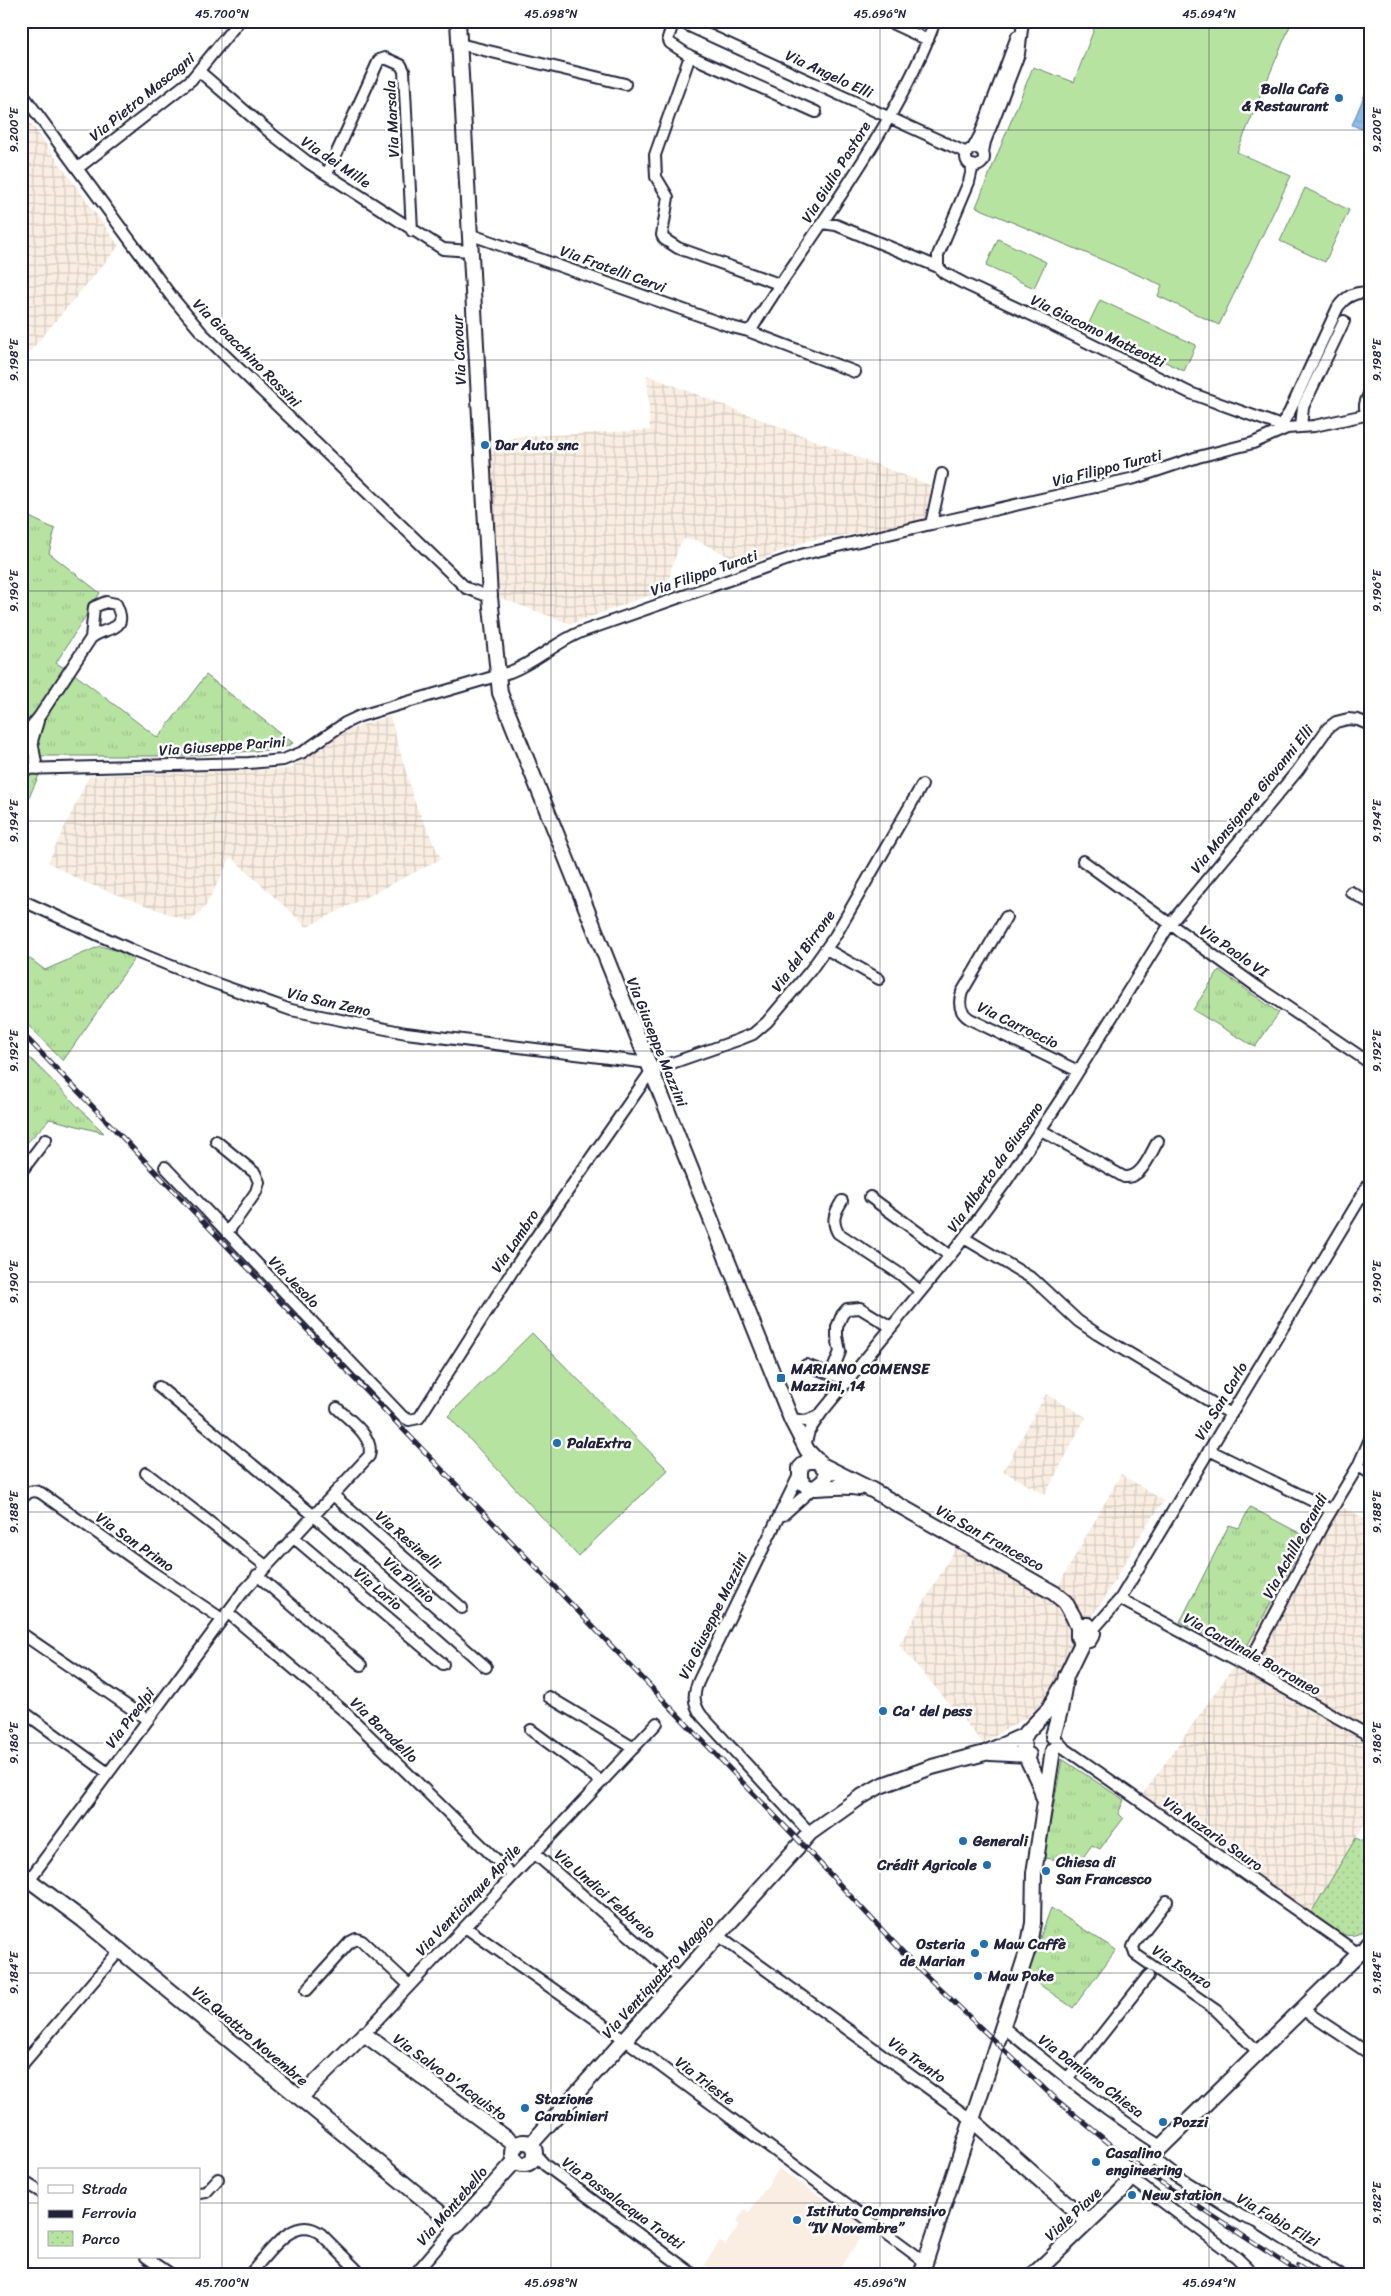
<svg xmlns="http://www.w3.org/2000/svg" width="1391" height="2296" font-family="Sriracha,sans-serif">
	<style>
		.built { fill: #f9eee1 }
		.industrial { fill: url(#industrial-grid) }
		.grass { fill: url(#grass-tufts); stroke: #6c826e }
		.park { fill: url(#park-dots); stroke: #6c826e }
		.pitch { fill: #b7e3a1; stroke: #6c826e }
		.water { fill: url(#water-ripples); stroke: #637fa3 }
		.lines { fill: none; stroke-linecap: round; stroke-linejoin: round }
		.street-casing { stroke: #22223b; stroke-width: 14 }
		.secondary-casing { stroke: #22223b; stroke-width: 18 }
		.street { stroke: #fff; stroke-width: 10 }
		.secondary { stroke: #fff; stroke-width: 14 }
		.rail-casing { stroke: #22223b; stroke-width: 5 }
		.rail { stroke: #fff; stroke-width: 3; stroke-dasharray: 9; stroke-linecap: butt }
		.ticks { fill: none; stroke: #22223b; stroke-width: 1; stroke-opacity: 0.45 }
		.poi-dot { fill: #1f6fb2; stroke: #fff; stroke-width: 2 }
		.labels { text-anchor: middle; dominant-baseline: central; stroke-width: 5; stroke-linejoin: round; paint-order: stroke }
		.street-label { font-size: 15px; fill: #22223b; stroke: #fff }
		.poi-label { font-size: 15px; font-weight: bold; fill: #22223b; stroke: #fff; text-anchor: start }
		.neatline { fill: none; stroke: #22223b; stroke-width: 2 }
		.ticks-label { font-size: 12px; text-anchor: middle; fill: #22223b }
	</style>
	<defs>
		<pattern id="industrial-grid" width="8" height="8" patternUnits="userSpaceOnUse" patternTransform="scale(1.25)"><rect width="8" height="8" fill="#f9eee1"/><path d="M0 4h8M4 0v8" fill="none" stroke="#d5ccc2"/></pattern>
		<pattern id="grass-tufts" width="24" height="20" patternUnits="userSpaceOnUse" patternTransform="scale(1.25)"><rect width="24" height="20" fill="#b7e3a1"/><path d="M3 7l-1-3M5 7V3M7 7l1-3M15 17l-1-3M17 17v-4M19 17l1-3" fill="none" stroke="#9dc28c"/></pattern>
		<pattern id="park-dots" width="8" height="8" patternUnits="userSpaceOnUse" patternTransform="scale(1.25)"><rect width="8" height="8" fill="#b7e3a1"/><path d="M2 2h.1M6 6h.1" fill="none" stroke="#9dc28c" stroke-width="1.8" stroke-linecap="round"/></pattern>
		<pattern id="water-ripples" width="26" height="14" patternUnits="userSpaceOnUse" patternTransform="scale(1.25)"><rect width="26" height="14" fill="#8ebde9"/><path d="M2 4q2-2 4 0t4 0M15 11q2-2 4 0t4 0" fill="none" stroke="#7aa2c9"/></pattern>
	</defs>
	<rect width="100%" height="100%" fill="#fff"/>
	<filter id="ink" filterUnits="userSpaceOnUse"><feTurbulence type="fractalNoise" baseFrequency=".02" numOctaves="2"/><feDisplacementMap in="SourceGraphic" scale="10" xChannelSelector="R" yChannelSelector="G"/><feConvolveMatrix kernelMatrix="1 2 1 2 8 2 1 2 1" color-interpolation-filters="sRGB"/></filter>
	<g filter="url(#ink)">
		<path class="built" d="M779 2169 868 2228 835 2275H719L704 2265 720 2241 725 2245 739 2225 736 2222 745 2209 749 2212Z"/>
		<path class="industrial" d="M21 110 119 246 21 362Z
			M647 375 932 486 924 524 810 540 746 565 696 540 685 539 680 544 672 566 667 589 571 624 498 597 489 450H504L503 441 517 437 650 430Z
			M390 716 415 803 441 859 307 927 231 857 205 907 190 922 81 881 48 862 89 776 288 769 350 729Z
			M1046 1394 1086 1417 1045 1495 1003 1471Z
			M1121 1474 1164 1501 1146 1526 1104 1599 1080 1632 1062 1666 1056 1685 1049 1696 1027 1717 983 1743 899 1645 956 1547 1051 1599Z
			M1340 1506 1370 1521V1815L1311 1913 1143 1794 1242 1655 1307 1537 1321 1543Z"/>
		<path class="grass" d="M21 513 55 529 49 553 100 593 56 663 73 673 158 738 206 675 293 743 282 749 184 756H21Z
			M21 773H40L21 815Z
			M100 946 136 956 63 1061 21 1018V952L45 970Z
			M1219 970 1279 1013 1255 1047 1193 1010Z
			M21 1049 104 1133 50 1119 21 1149Z
			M1250 1507 1307 1537 1242 1655 1180 1622 1229 1525 1239 1528Z
			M1062 1759 1124 1800 1118 1814 1123 1819 1100 1849 1092 1845 1076 1867 1067 1861 1044 1858Z
			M1051 1908 1116 1950 1073 2008 1026 1975Z"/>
		<path class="park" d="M1356 1838 1370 1845V1926C1347 1948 1331 1927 1311 1913Z"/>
		<path class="pitch" d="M1097 21H1292L1237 152 1291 176 1219 325 1158 296 1162 285 976 207 1033 67 1074 82Z
			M1305 188 1349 210 1325 262 1280 241Z
			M998 239 1046 262 1034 288 986 266Z
			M1100 300 1196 345 1184 371 1088 325Z
			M532 1333 668 1470 578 1556 448 1416Z"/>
		<path class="water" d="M1370 82V132L1352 125Z"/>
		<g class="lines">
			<defs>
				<path id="street" d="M674 21 668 38 670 43 690 56 655 155 656 177 668 197 662 235 664 239 678 248 779 284
					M678 21 967 153
					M887 21 928 40
					M459 44 625 84
					M690 56 816 112
					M200 72 273 135 309 163 443 249 470 251
					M21 92 171 296 202 333 466 588 490 597
					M973 148 980 135 1017 36
					M966 157a9 9 0 1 1 18 0a9 9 0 1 1-18 0Z
					M983 152 985 142 1019 54 1023 21
					M78 168 191 80 239 21
					M327 174 379 60 385 58 401 65 404 71 412 231
					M822 223 836 225 938 267 944 273 963 283 1038 318 1190 393 1287 428 1314 426 1370 414
					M469 234 732 327 748 331 855 372
					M938 267V255L969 182 973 165
					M748 331 753 327C774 291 799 258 822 223 863 163 910 90 935 21
					M1368 415C1362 407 1366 400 1370 392
					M1281 425 1289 413 1338 307C1346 296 1356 291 1370 293
					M1301 427 1303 407 1344 321
					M931 524 1135 478 1198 457 1253 443 1287 428
					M21 739 39 717 91 638C107 625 130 633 116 604L106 602 94 607 91 638
					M21 769 249 763 283 760 303 752 345 723 360 716 510 672C536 662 556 642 581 632L800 555 931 524 942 474
					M37 769 32 741 38 721
					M1083 861 1256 986 1370 1063
					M1351 892 1370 903
					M21 900 136 952 209 981 291 1010 406 1033 649 1063
					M1006 917 962 992C958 1004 960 1013 970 1019L1078 1071
					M826 949 879 979
					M1041 1130 1124 1177C1142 1179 1150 1154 1158 1141
					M216 1141 255 1173 259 1182 256 1192 227 1233
					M165 1167 403 1417 409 1420 419 1418 515 1267 652 1070 738 1040 753 1034 767 1022 810 971 835 936 922 785
					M21 1172 46 1139
					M870 1197 950 1256
					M842 1201C835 1212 831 1221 838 1233L900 1274 920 1291
					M964 1238 1033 1279 1078 1321 1097 1334 1231 1414
					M806 1365 847 1380
					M831 1374 840 1352 837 1336V1327L842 1315 847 1309 860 1308 891 1327
					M159 1387 313 1515 486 1667
					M791 1419 806 1421 818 1416
					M805 1446 809 1431 822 1412 957 1247 1005 1183 1061 1099 1170 924 1298 770 1328 728 1336 722 1348 719 1358 720 1370 725
					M1209 1450 1331 1510
					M1358 1466 1370 1473
					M146 1473 266 1566
					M799 1475 700 1678C693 1692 692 1703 702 1716L810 1833
					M333 1495 462 1608
					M21 1500C27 1492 32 1489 41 1493L152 1572 222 1619
					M783 1515 813 1488
					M293 1537 443 1664
					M257 1575 361 1665
					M1120 1599 1247 1667 1370 1736
					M227 1612 345 1712 513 1876
					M1093 1630 1120 1599 1370 1182
					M21 1633 148 1720
					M1247 1667 1322 1526 1358 1466 1370 1439
					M549 1697 634 1748
					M21 1710 108 1773
					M531 1730 602 1782
					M1053 1736 1064 1748 1359 1954
					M534 1853 678 1978
					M29 1880 242 1593 369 1456C375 1437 349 1420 337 1408
					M1167 1901 1136 1941 1133 1947 1135 1954 1217 2011 1258 2052
					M465 1927 624 2039 925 2262
					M718 1935 972 2120
					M307 1990 350 1942 356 1939 362 1941 409 1985
					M1302 2009 1370 2054
					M1003 2027C1055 2069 1106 2111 1163 2147
					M364 2034 657 1723
					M21 2066 120 1950
					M1067 2079 1148 1976
					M535 2154 545 2165 694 2275
					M1155 2154 1158 2162 1172 2173 1243 2217 1257 2222 1340 2275
					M1132 2179 1236 2257 1255 2275
					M21 2180 39 2191
					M199 2193 206 2192 218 2179
					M146 2257 172 2275
					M249 2275C267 2256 293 2212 321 2234L362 2275
					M414 2275 456 2226"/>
				<path id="secondary" d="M458 21 490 597 500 693 791 1419 807 1450 826 1470 825 1480 816 1487
					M819 1461H807L800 1468V1479C803 1484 808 1488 814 1488 829 1488 843 1485 859 1488
					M824 1466 872 1490 1054 1593 1065 1602 1073 1616 1078 1627V1637L1083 1641
					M1053 1736 1060 1711 1066 1676 1083 1641 1089 1640 1093 1633 1088 1625H1081L1078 1627
					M990 1753 1029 1755
					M1043 1797C1040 1777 1023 1760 1023 1740L1027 1732 1048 1710 1064 1683
					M21 1874 83 1920 456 2226 516 2160
					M300 2098 364 2034 517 2146
					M972 2120 1088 2222
					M513 2153a11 11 0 1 1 22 0a11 11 0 1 1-22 0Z
					M531 2144 810 1833 859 1798 880 1786 932 1767 985 1753 1025 1735
					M921 2275 1028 1949 1033 1923 1034 1873 1053 1750
					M1033 2275 1121 2191 1144 2164 1370 1943"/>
			</defs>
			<use href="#street" class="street-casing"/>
			<use href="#secondary" class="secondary-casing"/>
			<use href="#street" class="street"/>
			<use href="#secondary" class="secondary"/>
			<defs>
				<path id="rail" d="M21 1032 801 1843 912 1962 1053 2097 1121 2153 1156 2179 1303 2275
					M1298 2265 1313 2275"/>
			</defs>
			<use href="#rail" class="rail-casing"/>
			<use href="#rail" class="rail"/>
		</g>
	</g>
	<path class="ticks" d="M222 21V2275M551 21V2275M880 21V2275M1209 21V2275M21 130H1370M21 360H1370M21 591H1370M21 821H1370M21 1051H1370M21 1282H1370M21 1512H1370M21 1743H1370M21 1973H1370M21 2203H39M199 2203H1370"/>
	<g class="poi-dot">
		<circle cx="1339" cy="98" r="5"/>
		<circle cx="485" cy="445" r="5"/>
		<rect x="776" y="1373" width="10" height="10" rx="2.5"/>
		<circle cx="557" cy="1443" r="5"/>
		<circle cx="883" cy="1711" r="5"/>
		<circle cx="963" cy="1841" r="5"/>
		<circle cx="987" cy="1865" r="5"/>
		<circle cx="1046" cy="1871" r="5"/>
		<circle cx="984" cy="1944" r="5"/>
		<circle cx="975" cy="1953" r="5"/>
		<circle cx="978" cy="1976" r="5"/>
		<circle cx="525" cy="2108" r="5"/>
		<circle cx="1163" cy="2122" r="5"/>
		<circle cx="1096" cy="2162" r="5"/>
		<circle cx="1132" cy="2195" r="5"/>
		<circle cx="797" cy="2220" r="5"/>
	</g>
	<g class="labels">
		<g class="street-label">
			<text transform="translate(829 74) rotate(25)">Via Angelo Elli</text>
			<text transform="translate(142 97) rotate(-39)">Via Pietro Mascagni</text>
			<text transform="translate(392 119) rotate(-93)">Via Marsala</text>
			<text transform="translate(336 162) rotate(34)">Via dei Mille</text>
			<text transform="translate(836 172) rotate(-58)">Via Giulio Pastore</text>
			<text transform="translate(613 269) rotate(20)">Via Fratelli Cervi</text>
			<text transform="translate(1098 331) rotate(26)">Via Giacomo Matteotti</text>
			<text transform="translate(459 350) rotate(-93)">Via Cavour</text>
			<text transform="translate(247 353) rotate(45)">Via Gioacchino Rossini</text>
			<text transform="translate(1107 468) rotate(-14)">Via Filippo Turati</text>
			<text transform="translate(704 573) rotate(-19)">Via Filippo Turati</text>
			<text transform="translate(222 746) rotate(-4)">Via Giuseppe Parini</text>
			<text transform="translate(1252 799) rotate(-51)">Via Monsignore Giovanni Elli</text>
			<text transform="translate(803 951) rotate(-54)">Via del Birrone</text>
			<text transform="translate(1234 951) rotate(35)">Via Paolo VI</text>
			<text transform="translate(329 1002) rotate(13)">Via San Zeno</text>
			<text transform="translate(1018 1025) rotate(26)">Via Carroccio</text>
			<text transform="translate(657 1042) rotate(68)">Via Giuseppe Mazzini</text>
			<text transform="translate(995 1167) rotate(-55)">Via Alberto da Giussano</text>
			<text transform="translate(515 1241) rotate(-56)">Via Lambro</text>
			<text transform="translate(294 1282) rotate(46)">Via Jesolo</text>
			<text transform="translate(1221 1401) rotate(-59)">Via San Carlo</text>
			<text transform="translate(990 1538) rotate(29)">Via San Francesco</text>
			<text transform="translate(408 1540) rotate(41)">Via Resinelli</text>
			<text transform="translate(135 1542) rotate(35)">Via San Primo</text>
			<text transform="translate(1295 1546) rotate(-61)">Via Achille Grandi</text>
			<text transform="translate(409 1580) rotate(41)">Via Plinio</text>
			<text transform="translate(378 1589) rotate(40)">Via Lario</text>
			<text transform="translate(713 1616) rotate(-64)">Via Giuseppe Mazzini</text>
			<text transform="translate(1252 1654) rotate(29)">Via Cardinale Borromeo</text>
			<text transform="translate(130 1718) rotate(-53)">Via Prealpi</text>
			<text transform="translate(384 1730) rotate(44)">Via Baradello</text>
			<text transform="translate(1213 1834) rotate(35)">Via Nazario Sauro</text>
			<text transform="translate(605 1894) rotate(41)">Via Undici Febbraio</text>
			<text transform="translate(468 1900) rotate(-47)">Via Venticinque Aprile</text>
			<text transform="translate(1182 1967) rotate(33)">Via Isonzo</text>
			<text transform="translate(658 1977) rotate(-48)">Via Ventiquattro Maggio</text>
			<text transform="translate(250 2036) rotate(40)">Via Quattro Novembre</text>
			<text transform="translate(917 2060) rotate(36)">Via Trento</text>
			<text transform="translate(1091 2076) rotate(37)">Via Damiano Chiesa</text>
			<text transform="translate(450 2077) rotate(36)">Via Salvo D'Acquisto</text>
			<text transform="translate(705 2081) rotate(37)">Via Trieste</text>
			<text transform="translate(623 2203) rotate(36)">Via Passalacqua Trotti</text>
			<text transform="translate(452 2206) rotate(-49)">Via Montebello</text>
			<text transform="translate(1073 2214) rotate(-43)">Viale Piave</text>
			<text transform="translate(1278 2220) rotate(30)">Via Fabio Filzi</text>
		</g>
		<g class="poi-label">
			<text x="1329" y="89" text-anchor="end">Bolla Cafè<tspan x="1329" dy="17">&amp; Restaurant</tspan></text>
			<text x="495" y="445">Dar Auto snc</text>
			<text x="791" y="1369">MARIANO COMENSE<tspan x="791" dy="17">Mazzini, 14</tspan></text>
			<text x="567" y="1443">PalaExtra</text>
			<text x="893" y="1711">Ca' del pess</text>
			<text x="973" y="1841">Generali</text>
			<text x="1056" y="1862">Chiesa di<tspan x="1056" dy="17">San Francesco</tspan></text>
			<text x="977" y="1865" text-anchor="end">Crédit Agricole</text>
			<text x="965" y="1944" text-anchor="end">Osteria<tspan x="965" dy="17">de Marian</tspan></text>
			<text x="994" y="1944">Maw Caffè</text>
			<text x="988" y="1976">Maw Poke</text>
			<text x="535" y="2099">Stazione<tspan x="535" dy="17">Carabinieri</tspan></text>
			<text x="1173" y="2122">Pozzi</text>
			<text x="1106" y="2153">Casalino<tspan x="1106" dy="17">engineering</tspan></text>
			<text x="1142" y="2195">New station</text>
			<text x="807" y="2211">Istituto Comprensivo<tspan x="807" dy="17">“IV Novembre”</tspan></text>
		</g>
	</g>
	<rect width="1391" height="2296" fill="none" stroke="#fff" stroke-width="55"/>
	<rect x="38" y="2168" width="162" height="90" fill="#ffffff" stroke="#a7a7b1"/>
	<rect x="48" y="2185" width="25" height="8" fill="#ffffff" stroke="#a7a7b1"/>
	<text x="82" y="2194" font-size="15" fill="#22223b">Strada</text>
	<rect x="48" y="2210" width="25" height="8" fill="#22223b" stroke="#a7a7b1"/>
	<text x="82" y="2218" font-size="15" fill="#22223b">Ferrovia</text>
	<rect x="48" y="2231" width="25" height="15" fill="url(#park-dots)" stroke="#a7a7b1"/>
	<text x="82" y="2244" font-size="15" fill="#22223b">Parco</text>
	<rect x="28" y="28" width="1336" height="2240" class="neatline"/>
	<g class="ticks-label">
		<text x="222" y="18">45.700°N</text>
		<text x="551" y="18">45.698°N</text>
		<text x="880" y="18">45.696°N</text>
		<text x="1209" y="18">45.694°N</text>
		<text transform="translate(1377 130) rotate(-90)" y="4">9.200°E</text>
		<text transform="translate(14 130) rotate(-90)" y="4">9.200°E</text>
		<text transform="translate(1377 360) rotate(-90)" y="4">9.198°E</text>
		<text transform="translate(14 360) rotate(-90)" y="4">9.198°E</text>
		<text transform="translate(1377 591) rotate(-90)" y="4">9.196°E</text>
		<text transform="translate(14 591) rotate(-90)" y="4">9.196°E</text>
		<text transform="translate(1377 821) rotate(-90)" y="4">9.194°E</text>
		<text transform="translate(14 821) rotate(-90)" y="4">9.194°E</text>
		<text transform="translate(1377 1051) rotate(-90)" y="4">9.192°E</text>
		<text transform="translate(14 1051) rotate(-90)" y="4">9.192°E</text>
		<text transform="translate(14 1282) rotate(-90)" y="4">9.190°E</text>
		<text transform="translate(1377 1282) rotate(-90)" y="4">9.190°E</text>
		<text transform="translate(14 1512) rotate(-90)" y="4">9.188°E</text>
		<text transform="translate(1377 1512) rotate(-90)" y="4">9.188°E</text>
		<text transform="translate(14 1743) rotate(-90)" y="4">9.186°E</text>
		<text transform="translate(1377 1743) rotate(-90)" y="4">9.186°E</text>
		<text transform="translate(14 1973) rotate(-90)" y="4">9.184°E</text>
		<text transform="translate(1377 1973) rotate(-90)" y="4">9.184°E</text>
		<text transform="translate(1377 2203) rotate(-90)" y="4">9.182°E</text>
		<text x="222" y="2287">45.700°N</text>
		<text x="551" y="2287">45.698°N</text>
		<text x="880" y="2287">45.696°N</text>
		<text x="1209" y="2287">45.694°N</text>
	</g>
</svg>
